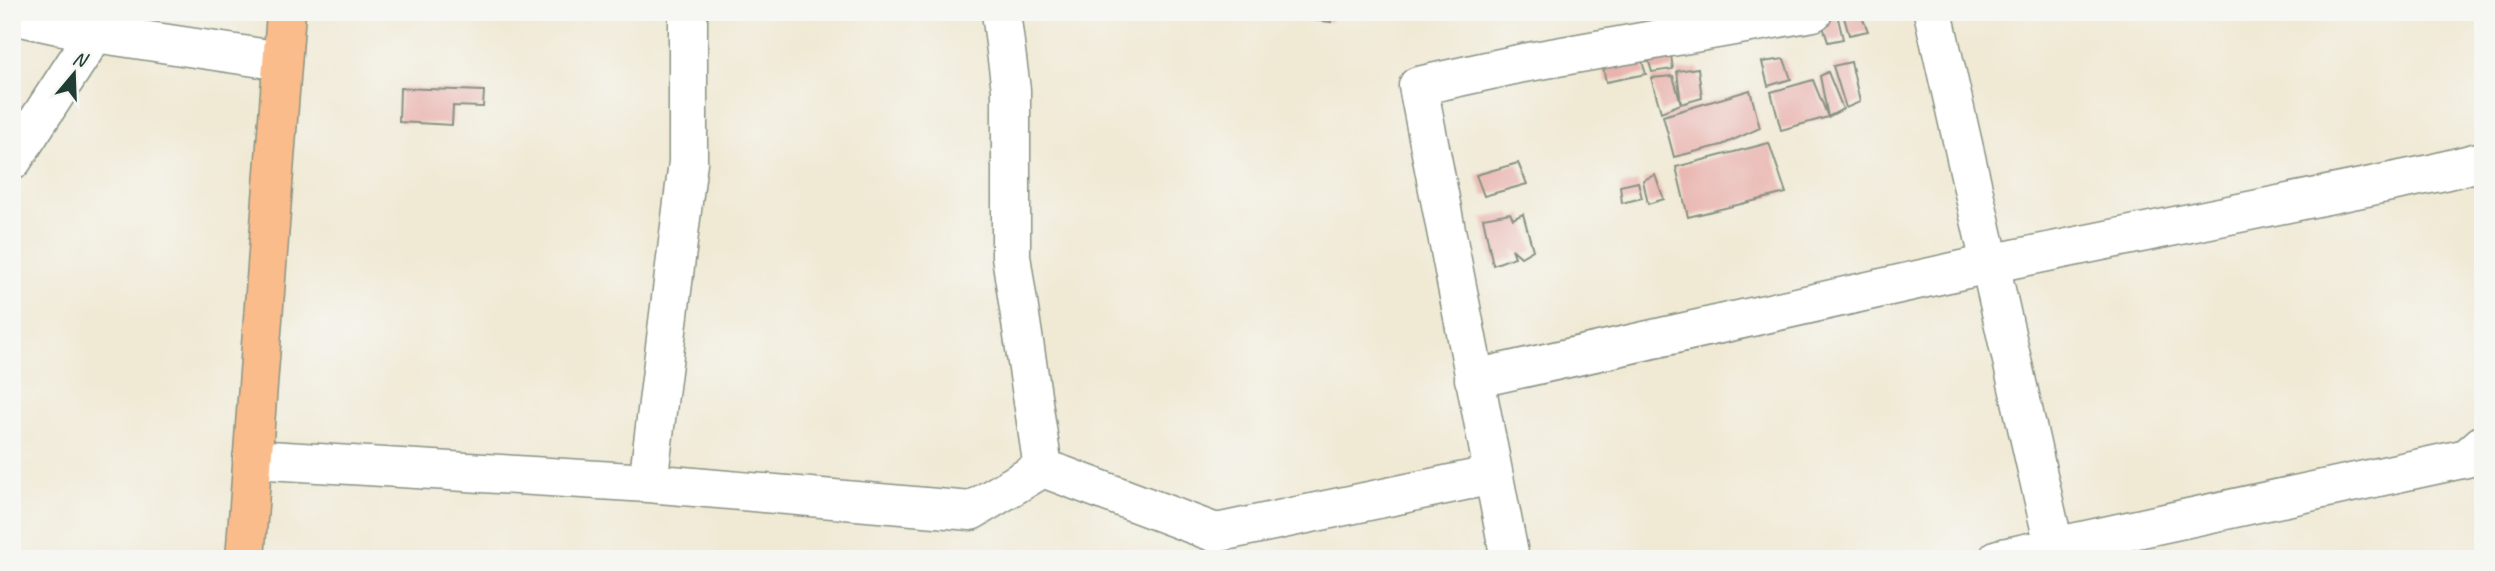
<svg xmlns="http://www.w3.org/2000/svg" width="2495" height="571" font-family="Caveat,sans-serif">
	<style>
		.building { fill: #e9b4af }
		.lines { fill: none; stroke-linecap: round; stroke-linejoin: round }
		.minor-casing { stroke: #889384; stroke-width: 41 }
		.major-casing { stroke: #889384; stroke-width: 41 }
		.minor { stroke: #fff; stroke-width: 38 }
		.major { stroke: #f9bc8a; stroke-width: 38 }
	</style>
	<rect width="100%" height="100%" fill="#f6f6f2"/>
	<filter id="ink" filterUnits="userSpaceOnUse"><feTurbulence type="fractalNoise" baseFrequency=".0143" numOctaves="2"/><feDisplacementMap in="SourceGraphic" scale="14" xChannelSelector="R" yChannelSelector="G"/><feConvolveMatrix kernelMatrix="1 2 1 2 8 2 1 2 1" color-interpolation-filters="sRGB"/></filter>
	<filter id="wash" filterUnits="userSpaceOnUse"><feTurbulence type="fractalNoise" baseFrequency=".00686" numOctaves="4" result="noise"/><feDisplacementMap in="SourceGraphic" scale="28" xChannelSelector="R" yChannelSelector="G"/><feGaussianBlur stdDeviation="1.57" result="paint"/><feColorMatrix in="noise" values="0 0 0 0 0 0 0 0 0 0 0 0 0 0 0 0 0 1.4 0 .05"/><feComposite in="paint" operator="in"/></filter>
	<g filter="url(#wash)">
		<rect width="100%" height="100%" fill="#f0e9d4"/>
		<g id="blocks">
			<path class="building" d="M1285 12H1331V22L1284 16Z
				M1851 12H1860L1868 31 1849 35 1843 14Z
				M1837 14 1843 39 1828 42 1822 23Z
				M1670 49 1673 69 1652 72 1646 52Z
				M1640 55 1646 74 1606 82 1602 63Z
				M1784 59 1791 79 1768 86 1762 62Z
				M1851 62 1860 102 1846 108 1833 66Z
				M1698 68 1702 98 1681 104 1677 71Z
				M1828 72 1843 109 1828 117 1820 76Z
				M1673 76 1681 104 1661 112 1651 78Z
				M1813 80 1828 117 1781 130 1771 92Z
				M400 88 484 91 483 107 453 106 452 125 399 122Z
				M1750 90 1760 128 1722 145 1674 157 1663 116Z
				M1769 143 1786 193 1688 217 1676 167Z
				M1518 163 1527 184 1484 196 1476 175Z
				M1655 175 1664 199 1648 204 1643 180Z
				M1638 182 1642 198 1622 203 1620 186Z
				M1510 213 1513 219 1523 214 1533 250 1521 257 1512 249 1515 257 1493 265 1483 218Z"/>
		</g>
	</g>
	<g filter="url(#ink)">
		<use href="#blocks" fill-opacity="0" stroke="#889384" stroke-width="2"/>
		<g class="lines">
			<defs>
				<path id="minor" d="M1001 12 1011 90V256L1043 468
					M1933 12 2057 559
					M12 15 95 33
					M12 161 95 33 282 61
					M1474 379 1989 264 2435 173 2483 161
					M252 459 648 483 971 511 1043 468 1216 533 1493 475
					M648 483 688 162V12
					M1510 559 1418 86 1523 63 1813 12
					M1998 559 2467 458 2483 444"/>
				<path id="major" d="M245 559 286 12"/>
			</defs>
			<use href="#minor" class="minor-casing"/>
			<use href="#major" class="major-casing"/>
			<use href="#minor" class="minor"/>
			<use href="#major" class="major"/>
		</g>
	</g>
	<rect width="2495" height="571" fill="none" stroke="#f6f6f2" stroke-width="42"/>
	<g transform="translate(74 74) rotate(19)" stroke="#f6f6f2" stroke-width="5" paint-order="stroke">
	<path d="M0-5L12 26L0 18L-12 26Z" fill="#1f3d34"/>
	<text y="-10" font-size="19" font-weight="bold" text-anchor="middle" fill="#1f3d34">N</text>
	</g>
</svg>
